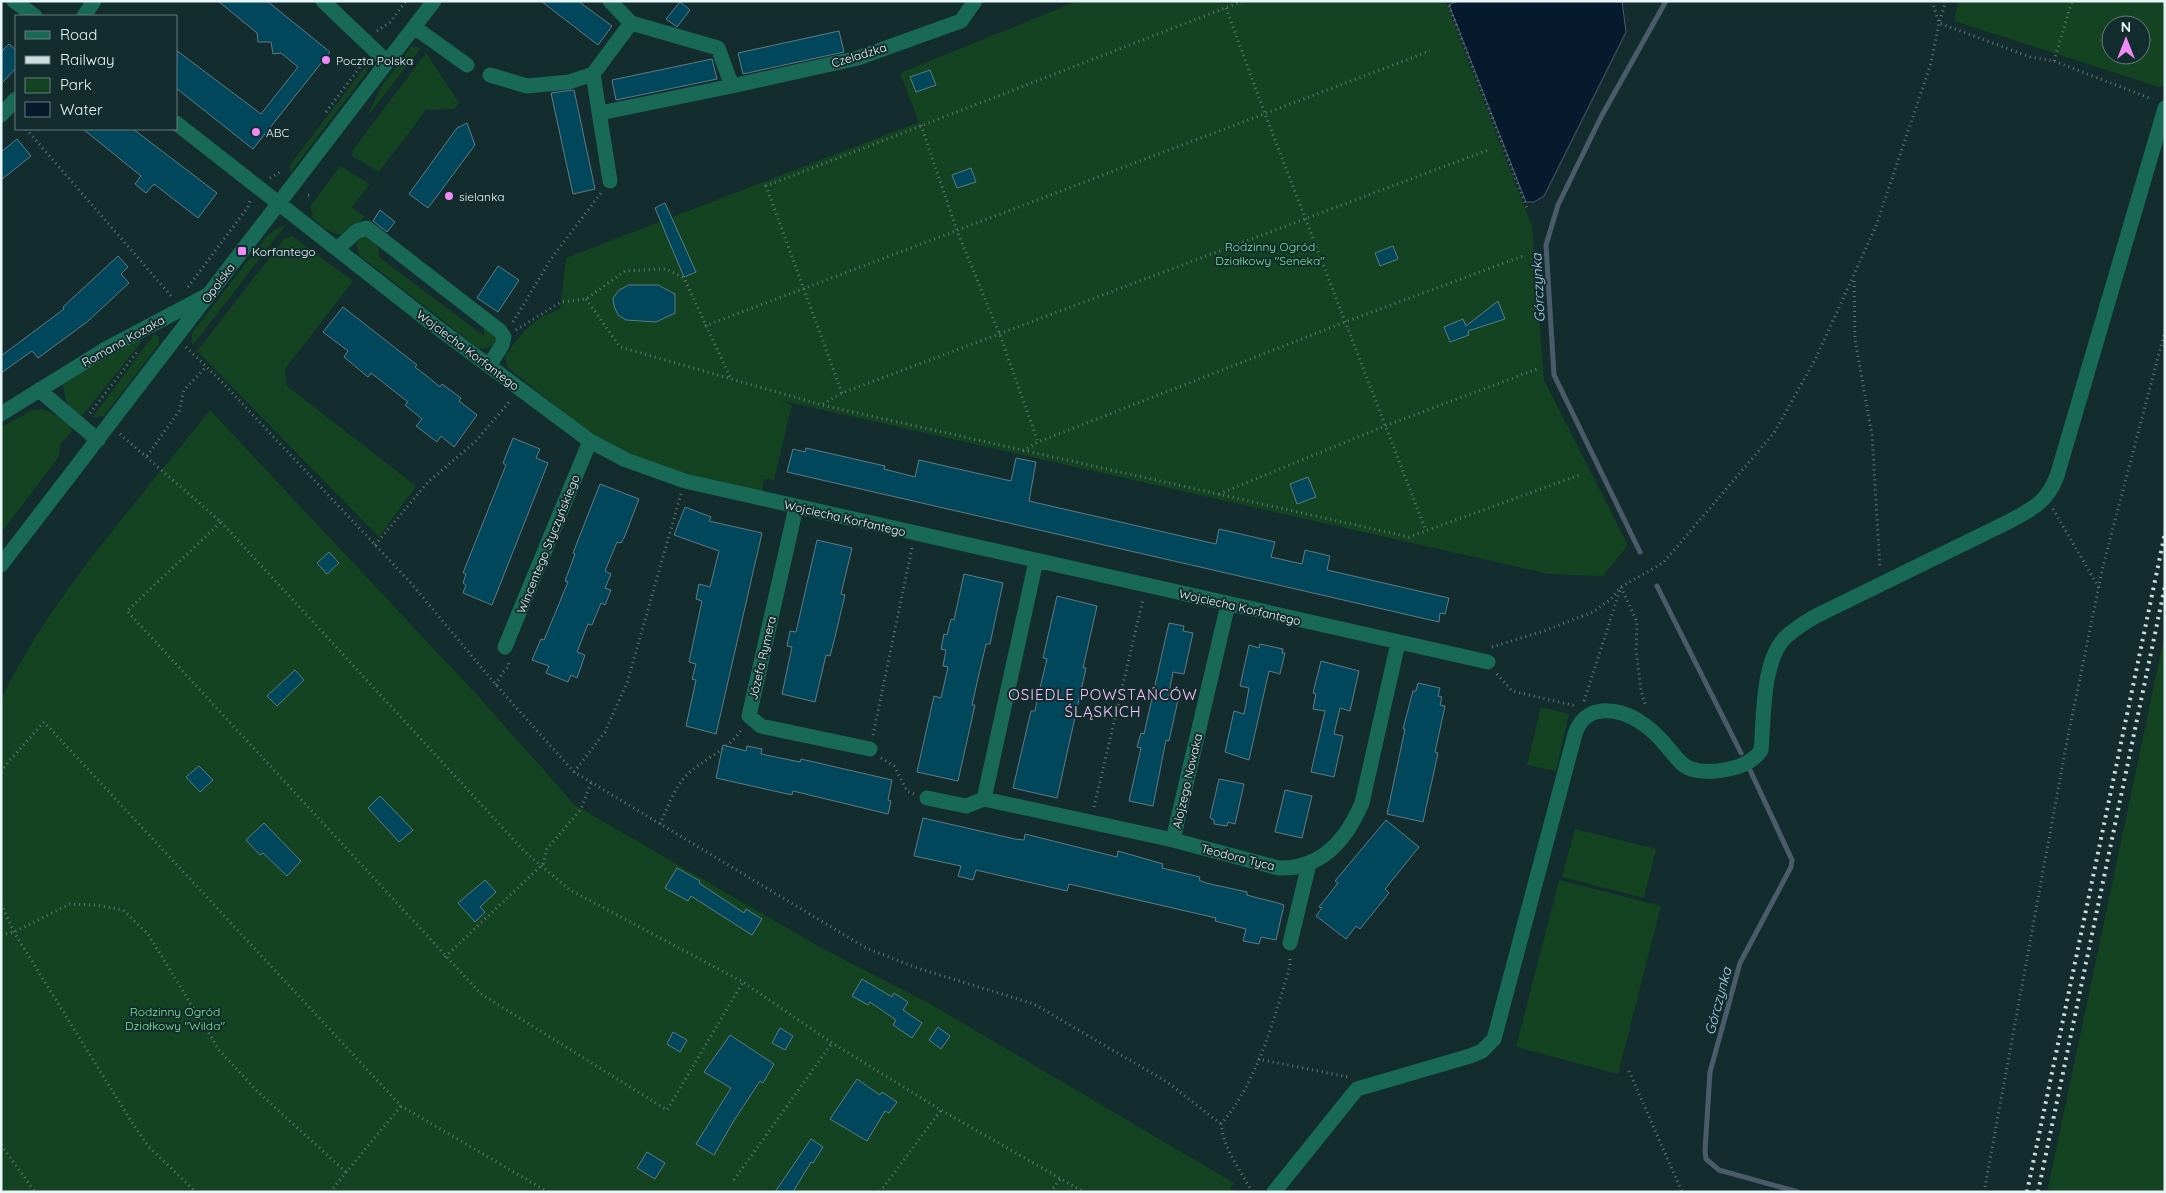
<svg xmlns="http://www.w3.org/2000/svg" width="2166" height="1193" font-family="Quicksand,sans-serif">
	<style>
		.green { fill: #134321; fill-rule: evenodd }
		.water { fill: #061a2d; stroke: #4a5c6a }
		.lines { fill: none; stroke-linecap: round; stroke-linejoin: round }
		.stream { stroke: #4a5c6a; stroke-width: 5 }
		.building { fill: #00475c; stroke: #637a84 }
		.path { stroke: #627878; stroke-width: 3; stroke-dasharray: 1 4; stroke-linecap: butt }
		.minor { stroke: #196957; stroke-width: 15 }
		.rail { stroke: #cedede; stroke-width: 4; stroke-dasharray: 2.5 5; stroke-linecap: butt }
		.poi-dot { fill: #f08bf6; stroke: #132c2d; stroke-width: 2 }
		.labels { text-anchor: middle; dominant-baseline: central; stroke-width: 4; stroke-linejoin: round; paint-order: stroke }
		.street-label { font-size: 12px; fill: #e8f7f7; stroke: #132c2d }
		.poi-label { font-size: 12px; fill: #e8f7f7; stroke: #132c2d; text-anchor: start }
		.park-label { font-size: 12px; fill: #7ee494; stroke: #132c2d }
		.water-label { font-size: 14px; font-style: italic; fill: #b0d1f2; stroke: #132c2d }
		.quarter-label { font-size: 15px; letter-spacing: 1px; fill: #fcc3fe; stroke: #132c2d }
	</style>
	<rect width="100%" height="100%" fill="#132c2d"/>
	<path class="green" d="M1078 1H1445L1532 227 1544 380 1628 545 1603 576 1549 574 779 400 792 405 774 480 764 479 762 491 673 470 632 455 586 430 507 367 505 357C519 335 534 317 560 309L566 258 919 122 900 73Z
		M1959 1H2165V85L2159 87 1954 21ZM2111 25H2141V55H2111Z
		M412 46 421 48 366 118 381 87Z
		M426 53 459 103 454 109 426 110 379 172 352 156 353 150Z
		M368 63 366 73 291 172 289 166Z
		M340 166 370 184 352 207 365 217C342 243 335 237 311 217L313 215 310 207Z
		M285 226 193 345 192 344V333L267 236 277 228Z
		M366 235 378 242 379 257 484 336V327L496 337 494 344 484 349 477 347 359 255 356 244 360 238Z
		M292 236 353 281 285 369 287 386 416 486 379 537 197 351 285 238Z
		M155 333 159 337V344L104 416 92 418Z
		M141 339 140 344 82 416C67 412 65 397 63 384L109 354Z
		M43 409 62 418 73 429 61 444 58 458 1 533V427L33 410Z
		M210 410 478 696 575 805 818 946 934 1006 1234 1183 1229 1192H1V700C49 598 140 499 210 410Z
		M2165 633V1192H2047Z
		M1541 707 1569 714 1556 771 1527 765Z
		M1575 829 1656 849 1644 898 1562 877Z
		M1559 880 1661 906 1618 1074 1516 1047Z"/>
	<path class="water" d="M1458 1H1622L1626 32 1544 196 1534 202H1526L1449 5Z"/>
	<g class="lines">
		<path class="stream" d="M1640 552 1554 375 1546 245 1558 205 1601 117 1666 1
			M1657 586 1741 753
			M1750 770 1792 860 1791 867 1740 963 1710 1072 1705 1151 1706 1159 1719 1170 1798 1192"/>
	</g>
	<path class="building" d="M218 1H267L330 52 253 149 176 88V50L261 114 298 67 281 53 273 54 271 42H258L257 33Z
		M541 1H578L612 26 598 45Z
		M680 2 690 10 677 27 666 19Z
		M839 31 844 52 743 74 738 53Z
		M9 44 16 50V68L1 84V52Z
		M712 59 717 79 616 100 612 80Z
		M930 70 936 85 916 92 910 77Z
		M574 90 595 189 573 194 551 93Z
		M467 123 475 145 428 208 409 194 457 128Z
		M83 129H133L217 193 198 218 154 184 146 193 135 184 141 176Z
		M17 139 31 156 1 180V152Z
		M971 168 976 182 957 188 952 175Z
		M665 203 696 272 684 277 655 208Z
		M380 210 395 222 387 232 373 221Z
		M1393 246 1398 259 1380 266 1375 253Z
		M118 256 128 267 121 274 129 283 87 322 38 358 32 351 1 373V356L64 309 63 307Z
		M498 266 519 280 498 312 477 298Z
		M629 285H658L675 294V313L656 322 626 320 618 315 614 306 613 298 619 290Z
		M1498 301 1505 319 1468 331 1469 335 1450 342 1444 327 1463 319 1466 326Z
		M343 307 417 365 415 367 428 377 440 387 442 384 461 398 459 401 477 415 454 447 441 436 437 442 416 426 422 419 405 405 408 402 371 373 368 377 344 357 348 351 323 332Z
		M513 438 540 449 536 458 548 463 492 605 463 593 466 585 463 583 466 574 463 573 506 465 503 463Z
		M806 448 885 466 884 469 915 477 919 460 1011 481 1016 458 1036 462 1029 501 1216 544 1219 529 1275 542 1271 557 1302 564 1305 550 1330 556 1327 570 1449 598 1445 614 1440 613 1439 622 787 472 793 449 805 452Z
		M1308 477 1316 497 1297 504 1290 484Z
		M600 484 639 499 624 538 621 543 617 542 605 571 611 574 605 588 611 590 605 605 601 603 592 625 588 624 577 652 585 655 577 678 571 675 568 682 546 673 549 666 532 660 541 639 544 640 568 582 565 581 575 554 573 553Z
		M685 507 711 517 709 521 762 533 716 734 686 726 696 680 692 679 696 664 689 662 702 601 696 599 699 584 710 587 719 551 674 535Z
		M817 540 852 548 841 594 845 595 834 641 830 656 826 655 815 702 782 694 792 647 787 646 790 631 796 632Z
		M329 552 339 563 327 574 317 563Z
		M964 574 1003 583 990 644H986L979 674 972 705H975L958 781 917 772 934 696 941 698 948 667 943 666 946 650 941 649 944 634 947 635 951 619 954 620Z
		M1057 596 1097 606 1083 668H1086L1057 798 1013 788 1031 711H1035L1039 692 1047 659 1043 658Z
		M1169 623 1184 626 1183 631 1193 633 1184 674 1173 672 1168 698 1178 700 1169 741 1166 740 1153 806 1129 801 1141 748 1137 747 1141 733 1144 734Z
		M1260 644 1283 649 1282 653H1285L1280 674 1269 671 1249 760 1225 752 1234 711 1244 714 1249 688 1240 686 1249 645 1259 648Z
		M1321 661 1359 671 1350 711 1340 708 1334 734 1343 736 1334 777 1311 772 1325 711 1313 709 1316 694 1313 693Z
		M295 670 304 680 277 706 267 696Z
		M1418 683 1440 688 1438 696 1442 697 1440 705 1445 706 1435 752 1438 753 1423 822 1387 814 1405 729H1403L1413 691H1416Z
		M723 745 746 751 747 746 762 749 761 754 800 762 801 759 892 780 888 800 891 801 888 814 793 791 792 795 716 778Z
		M199 766 213 780 200 792 186 777Z
		M1219 779 1244 784 1235 824 1228 822 1227 826 1214 824V820L1210 818Z
		M1285 790 1312 796 1302 838 1275 832Z
		M380 796 413 830 399 842 368 808Z
		M923 818 1015 839 1024 840 1025 834 1117 857 1118 851 1163 864 1162 868 1200 877 1199 880 1206 883 1247 892V895L1254 897 1278 903 1284 905 1276 940 1261 937 1259 944 1243 941 1246 929 1215 921 1216 918 1069 884 1067 891 976 870 973 880 958 876 961 866 914 856Z
		M1386 820 1419 847 1385 889 1389 893 1360 929 1356 926 1346 939 1316 916 1322 908 1319 907 1338 883 1335 881Z
		M264 823 301 861 287 876 263 853 260 855 246 840Z
		M677 868 700 881 699 883 744 913 746 909 762 919 752 935 691 896 688 901 665 888Z
		M485 880 496 892 480 907 485 912 475 922 458 903Z
		M862 979 892 997 894 993 908 1002 903 1010 922 1023 912 1038 893 1025 896 1020 870 1002 868 1005 852 996Z
		M938 1027 950 1036 941 1049 929 1040Z
		M780 1028 793 1036 785 1050 772 1043Z
		M673 1032 687 1040 680 1052 667 1044Z
		M730 1035 774 1064 763 1083 760 1081 733 1122 714 1155 696 1144 731 1088 704 1072Z
		M857 1079 880 1095 882 1092 897 1102 889 1113 885 1111 867 1141 830 1119Z
		M811 1139 823 1147 813 1163 811 1162 793 1192H775Z
		M647 1152 665 1163 655 1179 637 1168Z"/>
	<g class="lines">
		<path class="path" d="M1447 1 1527 208
			M1946 1 1939 23 2030 57 2054 61 2152 99
			M1226 8 1265 114 1426 531
			M377 31 390 22 406 1
			M2054 61 2072 1
			M326 112 360 67 362 60
			M921 125 957 231 1000 335 1038 442
			M26 129 172 297
			M270 178 282 171
			M308 195 311 196
			M1854 281 1855 339 1872 435 1880 568
			M188 287 248 207 250 201
			M586 299 620 347 822 405 1409 537 1582 474
			M513 322 551 259 601 193
			M705 326 1430 51
			M516 330 561 302 586 299 625 271 666 269 684 278 730 377
			M186 347 221 381 410 582 496 685 574 772 866 948 917 968 1034 1004 1167 1082 1221 1124
			M842 393 766 186 1243 1
			M823 404 842 393 1488 150
			M90 413 138 351
			M120 434 221 522 127 611 481 994 667 1110 743 982
			M1023 451 1038 442 1345 322 1523 256
			M147 456 179 411 184 390 206 367
			M1219 494 1385 426 1537 369
			M2053 509 2099 588
			M221 522 525 852 570 890 743 982 832 1043 941 1110 1084 1192
			M375 545 428 482 475 442 510 401
			M1492 647 1544 631 1593 612 1611 599 1621 587 1663 563 1774 433 1816 358 1876 226 1931 63 1939 23 1932 1
			M1497 674 1512 691 1576 706
			M496 685 503 672 509 666 508 661
			M1584 701 1621 587 1637 622 1636 649 1641 691 1646 707
			M873 735 912 548
			M881 758 894 766 907 791 914 794
			M1 772 9 761 44 722 401 1106 548 1192
			M574 772 605 732 627 683 681 494
			M1094 807 1143 599
			M660 824C667 809 673 791 684 778 700 760 728 751 741 730
			M1 904 14 932 131 1121 148 1146 196 1192
			M1 935 14 932 70 904 96 905 123 910 148 934 219 1050 257 1091 347 1173
			M445 957 543 864 547 849 581 809 591 783
			M1258 1059 1348 1077
			M1629 1071 1682 1192
			M1 1145 35 1192
			M734 1180 832 1043
			M330 1192 401 1106
			M880 1192 941 1110
			M1050 1192 1061 1178
			M1252 1192C1240 1169 1224 1150 1221 1124 1257 1083 1275 1017 1290 966V958
			M1984 1192 2067 741 2103 566 2165 331"/>
		<path class="minor" d="M14 1 35 16
			M323 1 387 62
			M610 1 631 23 718 48 732 86 858 58 961 21 975 1
			M84 16 94 1
			M414 27 467 65
			M490 75 527 86 569 82 593 74
			M600 113 732 86
			M1 115 16 99
			M176 123 434 325 590 441 626 460 685 481 1488 662
			M610 181 593 74 631 23
			M337 249 357 231 367 228 500 331 504 337 502 345 489 366
			M39 390 98 440
			M1 414 104 350 206 296
			M796 507 749 716 761 726 870 749
			M1 565 434 1
			M505 647 590 441
			M927 798 966 806 984 799 1173 840 1279 868C1322 869 1346 840 1362 803L1398 643
			M984 799 1036 561
			M1173 840 1228 604
			M1290 943 1309 864
			M1274 1192 1357 1089 1470 1056 1482 1051 1494 1039 1575 734C1579 722 1588 712 1602 711 1630 709 1652 728 1669 749 1675 756 1682 766 1691 769 1704 773 1721 771 1733 768 1743 766 1756 759 1761 750 1764 718 1762 665 1783 640 1792 630 1804 623 1814 617L2010 521C2034 508 2047 502 2057 476L2165 108"/>
		<path class="rail" d="M2027 1192 2165 533
			M2038 1192 2165 586"/>
	</g>
	<g class="poi-dot">
		<circle cx="326" cy="60" r="5"/>
		<circle cx="256" cy="132" r="5"/>
		<circle cx="449" cy="196" r="5"/>
		<rect x="237" y="246" width="10" height="10" rx="2.5"/>
	</g>
	<g class="labels">
		<g class="street-label">
			<text transform="translate(859 55) rotate(-17)">Czeladzka</text>
			<text transform="translate(218 283) rotate(-53)">Opolska</text>
			<text transform="translate(123 341) rotate(-29)">Romana Kozaka</text>
			<text transform="translate(468 350) rotate(37)">Wojciecha Korfantego</text>
			<text transform="translate(845 518) rotate(13)">Wojciecha Korfantego</text>
			<text transform="translate(548 544) rotate(-68)">Wincentego Styczyńskiego</text>
			<text transform="translate(1240 607) rotate(13)">Wojciecha Korfantego</text>
			<text transform="translate(762 658) rotate(-77)">Józefa Rymera</text>
			<text transform="translate(1187 781) rotate(-77)">Alojzego Nowaka</text>
			<text transform="translate(1238 857) rotate(14)">Teodora Tyca</text>
		</g>
		<g class="poi-label">
			<text x="336" y="60">Poczta Polska</text>
			<text x="266" y="132">ABC</text>
			<text x="459" y="196">sielanka</text>
			<text x="252" y="251">Korfantego</text>
		</g>
		<g class="park-label">
			<text x="1270" y="246">Rodzinny Ogród<tspan x="1270" dy="14">Działkowy "Seneka"</tspan></text>
			<text x="175" y="1011">Rodzinny Ogród<tspan x="175" dy="14">Działkowy "Wilda"</tspan></text>
		</g>
		<g class="water-label">
			<text transform="translate(1538 288) rotate(-93)">Górczynka</text>
			<text transform="translate(1718 1001) rotate(-75)">Górczynka</text>
		</g>
		<g class="quarter-label">
			<text x="1103" y="694">OSIEDLE POWSTAŃCÓW<tspan x="1103" dy="17">ŚLĄSKICH</tspan></text>
		</g>
	</g>
	<rect width="2166" height="1193" fill="none" stroke="#e8f7f7" stroke-width="5"/>
	<rect x="15" y="15" width="162" height="115" fill="#132c2d" stroke="#687d7e"/>
	<rect x="25" y="31" width="25" height="8" fill="#196957" stroke="#687d7e"/>
	<text x="60" y="40" font-size="15" fill="#e8f7f7">Road</text>
	<rect x="25" y="56" width="25" height="8" fill="#cedede" stroke="#687d7e"/>
	<text x="60" y="65" font-size="15" fill="#e8f7f7">Railway</text>
	<rect x="25" y="78" width="25" height="15" fill="#134321" stroke="#687d7e"/>
	<text x="60" y="90" font-size="15" fill="#e8f7f7">Park</text>
	<rect x="25" y="102" width="25" height="15" fill="#061a2d" stroke="#687d7e"/>
	<text x="60" y="115" font-size="15" fill="#e8f7f7">Water</text>
	<g transform="translate(2126 40)"><circle r="24" fill="#132c2d" stroke="#687d7e"/>
	<path d="M0-4L9 19L0 12L-9 19Z" fill="#f08bf6"/>
	<text y="-8" font-size="14" font-weight="bold" text-anchor="middle" fill="#e8f7f7">N</text>
	</g>
</svg>
